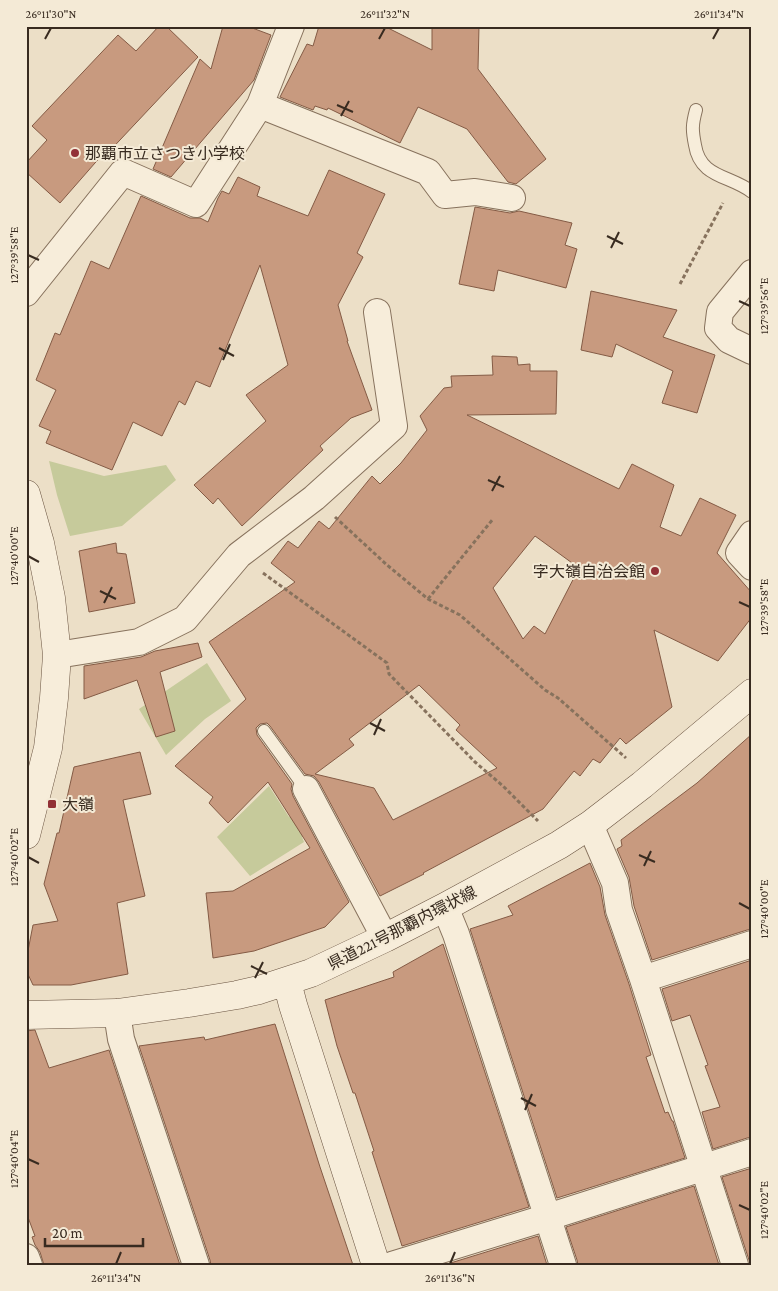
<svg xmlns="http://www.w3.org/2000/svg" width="778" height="1291" font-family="'Crimson Pro','Noto Sans JP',serif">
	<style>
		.green { fill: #c6ca9b }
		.building { fill: #c89a7f; stroke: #845b45; fill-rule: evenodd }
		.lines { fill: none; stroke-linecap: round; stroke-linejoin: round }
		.lane-casing { stroke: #87725d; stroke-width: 14 }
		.street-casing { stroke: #87725d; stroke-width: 28 }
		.secondary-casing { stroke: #695340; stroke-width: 29 }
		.path { stroke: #87725d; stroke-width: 3; stroke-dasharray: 4 2.5; stroke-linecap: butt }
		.lane { stroke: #f7edda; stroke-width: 12 }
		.street { stroke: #f7edda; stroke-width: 26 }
		.secondary { stroke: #f7edda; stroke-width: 28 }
		.ticks { fill: none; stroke: #382b20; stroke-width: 2 }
		.poi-dot { fill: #923136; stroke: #f4ead6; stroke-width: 2 }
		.labels { text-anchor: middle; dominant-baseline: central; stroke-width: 4; stroke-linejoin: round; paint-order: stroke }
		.poi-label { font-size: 16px; fill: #382b20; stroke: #f4ead6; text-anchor: start }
		.street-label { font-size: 16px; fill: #382b20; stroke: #f4ead6 }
		.neatline { fill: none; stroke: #382b20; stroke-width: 2 }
		.ticks-label { font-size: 12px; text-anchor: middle; fill: #382b20 }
	</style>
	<rect width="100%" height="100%" fill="#ecdfc7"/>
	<path class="green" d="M49 461 104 476 166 465 176 480 122 526 70 536 57 495Z
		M207 663 231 701 205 719 166 755 139 709Z
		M269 786 289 817 300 810 312 832 302 837 304 842 250 876 217 837Z"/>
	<path class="building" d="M159 26H166L198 57 104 157 102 155 60 203 26 172V163L47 140 32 126 118 35 136 51Z
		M223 26H247L271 35 254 80 171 177 153 169 200 59 211 69Z
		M319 26H384L432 50V26H479L478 69 546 159 516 184 508 182 467 129 418 107 400 143 328 108 327 110 315 106 313 110 280 97 307 44 313 46Z
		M329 170 385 194 357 253 363 257 338 305 348 341H347L372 410 351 418 320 446 323 450 242 526 218 498 213 504 194 485 266 421 246 395 288 365 260 265 210 387 196 381 185 405 179 401 162 436 133 422 112 470 46 443 51 431 39 426 56 390 36 380 55 333 60 335 91 261 109 269 141 196 190 218H200L208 222 218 198 222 191 229 194 238 177 260 187 257 196 308 216Z
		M475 207 510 213 519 211 572 223 565 245 577 249 566 288 498 270 494 291 459 284Z
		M591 291 677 310 663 337 715 355 697 413 662 403 673 371 616 344 612 357 581 350Z
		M492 356 517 357 518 365 530 364V371H557L556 414 467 415 619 489 632 464 674 485 660 527 681 536 700 498 736 515 717 553 752 593V617L718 661 654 630 672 707 626 744 620 738 600 763 593 759 580 776 574 771 543 809 423 873 424 874 380 896 319 782 314 776 305 774 270 726 267 723 260 724 256 728 257 735 292 784 291 789 293 796 349 902 325 927 254 951 213 958 206 893 233 891 310 848 268 782 228 823 209 803 213 797 175 766 246 699 209 642 295 582 271 563 288 541 298 548 319 521 329 529 372 476 380 484 401 463 427 430 420 416 444 388 452 387 451 376 493 375ZM535 536 579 568 545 634 534 626 523 639 493 588ZM419 685 460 725 456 730 497 768 393 820 374 788 315 774 354 745 349 739Z
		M116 543 117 553 126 554 135 603 89 612 79 551Z
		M198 643 202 657 160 672 175 731 156 737 137 680 84 699V666L141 657 155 651Z
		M752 734V929L747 930 652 960 634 906 629 877 617 849 622 846 621 840 697 783Z
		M140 752 151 794 123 800 145 896 117 903 128 974 71 985H33L26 970V961L33 925 58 921 44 884 57 833H59L74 767Z
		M590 863 600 887 605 915 629 984 651 1055 646 1057 665 1113 668 1112 672 1121H673L685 1158 557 1198 470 929 513 915 508 906Z
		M443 944 529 1207 402 1246 372 1152 374 1151 355 1093H353L337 1046 325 1000 394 977 393 972Z
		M752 960V1137L747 1138 713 1149 702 1112 720 1107 705 1066 708 1065 690 1015 672 1021 662 989Z
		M275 1024 320 1167 353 1265H211L210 1260 139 1046 204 1037 205 1040Z
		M35 1030 49 1068 109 1050 180 1265H44L40 1252 35 1245 32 1237 35 1236 26 1212V1031Z
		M752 1168V1265H750L749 1260 722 1177Z
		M694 1186 719 1265H578L577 1260 566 1227Z
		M538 1236 547 1265H444Z"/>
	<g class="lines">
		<defs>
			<path id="lane" d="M696 110C692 125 692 130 695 145 700 178 730 175 752 192
				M264 731 306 789"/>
			<path id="street" d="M260 105 428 172 445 195 475 192 512 198
				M752 273 720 312 718 328 729 340 752 351
				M26 293 123 172 196 204 260 105 291 26
				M752 534 739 553 752 567
				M57 655 139 642 185 619 239 555 314 498 394 426 377 312
				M306 789 385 938
				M590 825 615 883 619 910 643 979 735 1265
				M445 907 456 934 563 1265
				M643 979 752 944
				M117 1013 121 1039 196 1265
				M26 1257 29 1265
				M392 1265 548 1217 752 1152"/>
			<path id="secondary" d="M26 494 40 543 51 598 57 655 54 698 48 748 26 835
				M287 982 293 1005 376 1265
				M26 1015 117 1013 189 1003 237 995 259 990 311 973 385 938 445 907 559 845 590 825 642 785 752 693"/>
		</defs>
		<use href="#lane" class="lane-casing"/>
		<use href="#street" class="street-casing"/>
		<use href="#secondary" class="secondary-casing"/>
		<path class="path" d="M680 284 723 203
			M335 517 387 565 428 599 460 615 545 690 558 698 626 758
			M263 573 387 663 389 674 475 762 503 786 538 821
			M428 599 493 519"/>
		<use href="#lane" class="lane"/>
		<use href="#street" class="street"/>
		<use href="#secondary" class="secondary"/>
	</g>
	<path class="ticks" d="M45 39 51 28M379 39 385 28M713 39 719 28M337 105 353 112M341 116 349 101M607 236 623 244M611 248 619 232M28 255 39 260M739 301 750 306M219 348 234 356M223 360 230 344M488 480 504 487M492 491 500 476M28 556 39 562M100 591 116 599M739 602 750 607M104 603 112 587M370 723 385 731M374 735 381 719M639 855 655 862M28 857 39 863M644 866 651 851M739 903 750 909M251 966 267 974M255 978 263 962M521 1098 536 1106M525 1110 532 1094M28 1159 39 1164M739 1205 750 1210M116 1264 121 1252M450 1264 455 1252"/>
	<g class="poi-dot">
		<circle cx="75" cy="153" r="5"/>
		<circle cx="655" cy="571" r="5"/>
		<rect x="47" y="799" width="10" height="10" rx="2.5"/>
	</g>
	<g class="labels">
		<g class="poi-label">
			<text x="85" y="153">那覇市立さつき小学校</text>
			<text x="645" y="571" text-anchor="end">字大嶺自治会館</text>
			<text x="62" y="804">大嶺</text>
		</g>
		<g class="street-label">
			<text transform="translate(402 928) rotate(-27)">県道221号那覇内環状線</text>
		</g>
	</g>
	<rect width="778" height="1291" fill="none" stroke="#f4ead6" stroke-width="55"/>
	<path d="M45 1238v8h98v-8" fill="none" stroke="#382b20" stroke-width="2.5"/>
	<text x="52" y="1238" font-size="15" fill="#382b20" stroke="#f4ead6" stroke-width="4" paint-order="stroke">20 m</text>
	<rect x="28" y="28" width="722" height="1236" class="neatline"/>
	<g class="ticks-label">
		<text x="51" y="18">26°11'30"N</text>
		<text x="385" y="18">26°11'32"N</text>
		<text x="719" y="18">26°11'34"N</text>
		<text transform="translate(14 255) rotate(-90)" y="4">127°39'58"E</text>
		<text transform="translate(764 306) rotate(-90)" y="4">127°39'56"E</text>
		<text transform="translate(14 556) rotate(-90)" y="4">127°40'00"E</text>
		<text transform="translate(764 607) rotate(-90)" y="4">127°39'58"E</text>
		<text transform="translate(14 857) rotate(-90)" y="4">127°40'02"E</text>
		<text transform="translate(764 909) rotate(-90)" y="4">127°40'00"E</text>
		<text transform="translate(14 1159) rotate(-90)" y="4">127°40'04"E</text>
		<text transform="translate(764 1210) rotate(-90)" y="4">127°40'02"E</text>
		<text x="116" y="1282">26°11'34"N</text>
		<text x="450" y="1282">26°11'36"N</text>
	</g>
</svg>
